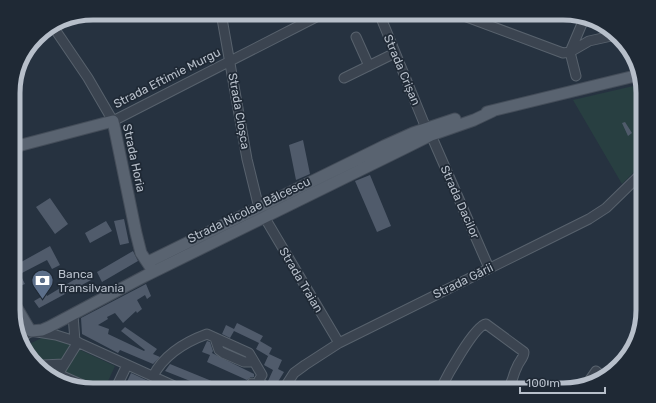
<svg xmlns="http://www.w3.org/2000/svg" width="656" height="403" font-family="Rubik,sans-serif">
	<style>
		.green { fill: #283f41 }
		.building { fill: #505b6b }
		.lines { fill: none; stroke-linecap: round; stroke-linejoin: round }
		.minor-casing { stroke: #58626d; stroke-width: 11 }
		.major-casing { stroke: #444d59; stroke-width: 13 }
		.path { stroke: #475b5e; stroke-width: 1; stroke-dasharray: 3 3; stroke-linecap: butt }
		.minor { stroke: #3b4450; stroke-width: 9 }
		.major { stroke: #596370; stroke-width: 11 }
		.labels { text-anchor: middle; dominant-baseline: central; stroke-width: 3.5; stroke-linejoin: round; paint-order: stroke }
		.street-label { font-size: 12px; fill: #b7bfca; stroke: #1f2935 }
		.poi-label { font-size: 12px; fill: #b7bfca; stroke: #1f2935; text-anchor: start }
		.rim { fill: none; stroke: #b7bfca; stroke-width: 5 }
	</style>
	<rect width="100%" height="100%" fill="#263240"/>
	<path class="green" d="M642 84 643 163 622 184 573 100Z
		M48 335 115 366 104 390H92L49 377 24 350 23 347Z"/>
	<path class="building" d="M625 122 632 133 628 136 622 123Z
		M303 140 310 174 296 180 289 145Z
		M370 175 391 226 377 232 355 181Z
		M50 198 68 224 55 234 36 207Z
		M124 219 129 243 120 245 114 221Z
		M106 221 112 231 90 243 85 233Z
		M50 246 60 265 52 269 47 260 20 274 25 284 20 286 22 291 14 295V266Z
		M133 251 138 261 102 282 97 272Z
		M87 272 91 280 39 308 34 301 46 294 47 296Z
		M146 284 151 296 147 299 145 295 137 300 142 309 137 313 136 311 123 323 115 313 107 317 108 319 98 325 109 329 108 334 144 351 145 350 121 331 125 327 157 349 153 354 160 357 153 364 120 350 118 353 82 334 81 318Z
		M237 323 263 336 260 341 272 348 268 356 256 349 259 343 234 331 230 338 222 334 226 325 234 329Z
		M207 341 210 342 213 351 212 353 254 374V377H251L247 380 207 362 210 355 202 352Z
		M269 354 282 360 278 369 284 372 276 385 268 381 273 370 264 365Z
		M170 364 219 384 234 390H213L165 371Z
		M131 373 168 390H123Z"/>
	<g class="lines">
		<defs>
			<path id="minor" d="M221 13 247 159 259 208 339 343
				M379 13 426 128 431 135 489 268
				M456 13 563 53 570 52 589 41 616 35
				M52 25 88 78 113 121 324 13
				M356 37 369 66
				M576 76 570 52 584 19
				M344 78 395 53
				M73 315 75 341
				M20 338 31 331 56 335 75 341 183 390
				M215 338 219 350 223 353 244 362H254
				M36 363 42 365 44 372
				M42 365 64 364
				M58 374 94 390
				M153 376C164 355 185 342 207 334L249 353 262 375 259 380 261 384 273 390
				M55 379 78 342
				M587 384 596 371 605 378
				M115 390 127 365
				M246 390 248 387 250 388 252 383 265 389
				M283 390 294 373 305 365 339 343 589 219 606 208 643 172
				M440 390C446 378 474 326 486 324L524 352C524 358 519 361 517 367 512 376 514 382 506 390"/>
			<path id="major" d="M487 112 639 75
				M14 147 113 121 136 233 141 253 151 268
				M148 262 384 146 413 133 455 119
				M14 303 28 327 31 331 42 330 49 327 145 276 405 148 431 135 474 120 493 111"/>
		</defs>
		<use href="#minor" class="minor-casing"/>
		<use href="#major" class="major-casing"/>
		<path class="path" d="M550 13 574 21
			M590 26H605"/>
		<use href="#minor" class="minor"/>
		<use href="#major" class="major"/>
	</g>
	<defs>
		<symbol id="bank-pin" viewBox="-11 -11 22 30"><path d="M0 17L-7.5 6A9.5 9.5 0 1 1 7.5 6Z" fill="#5c6f8a" stroke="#1f2935"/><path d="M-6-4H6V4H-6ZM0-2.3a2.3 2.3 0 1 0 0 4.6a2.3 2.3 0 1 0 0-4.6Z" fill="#fff"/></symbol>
	</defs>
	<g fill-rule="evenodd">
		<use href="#bank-pin" x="30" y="268" width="25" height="34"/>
	</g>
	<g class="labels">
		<g class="street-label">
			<text transform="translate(402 70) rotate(67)">Strada Crișan</text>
			<text transform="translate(167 78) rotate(-27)">Strada Eftimie Murgu</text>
			<text transform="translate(239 111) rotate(80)">Strada Cloșca</text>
			<text transform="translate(134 158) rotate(78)">Strada Horia</text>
			<text transform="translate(460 202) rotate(66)">Strada Dacilor</text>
			<text transform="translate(249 210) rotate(-26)">Strada Nicolae Bălcescu</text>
			<text transform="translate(301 280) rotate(59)">Strada Traian</text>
			<text transform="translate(463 281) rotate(-26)">Strada Gării</text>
		</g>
		<g class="poi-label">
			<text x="58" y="274">Banca<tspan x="58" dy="14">Transilvania</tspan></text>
		</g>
	</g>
	<path d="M0 0H656V403H0ZM93 20H563A73 73 0 0 1 636 93V310A73 73 0 0 1 563 383H93A73 73 0 0 1 20 310V93A73 73 0 0 1 93 20Z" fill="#1f2935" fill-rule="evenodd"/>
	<path class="rim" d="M93 20H563A73 73 0 0 1 636 93V310A73 73 0 0 1 563 383H93A73 73 0 0 1 20 310V93A73 73 0 0 1 93 20Z"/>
	<path d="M520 387v6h85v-6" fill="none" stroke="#b7bfca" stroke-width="2"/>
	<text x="526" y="387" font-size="12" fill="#b7bfca" stroke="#1f2935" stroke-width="3" paint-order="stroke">100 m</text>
</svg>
